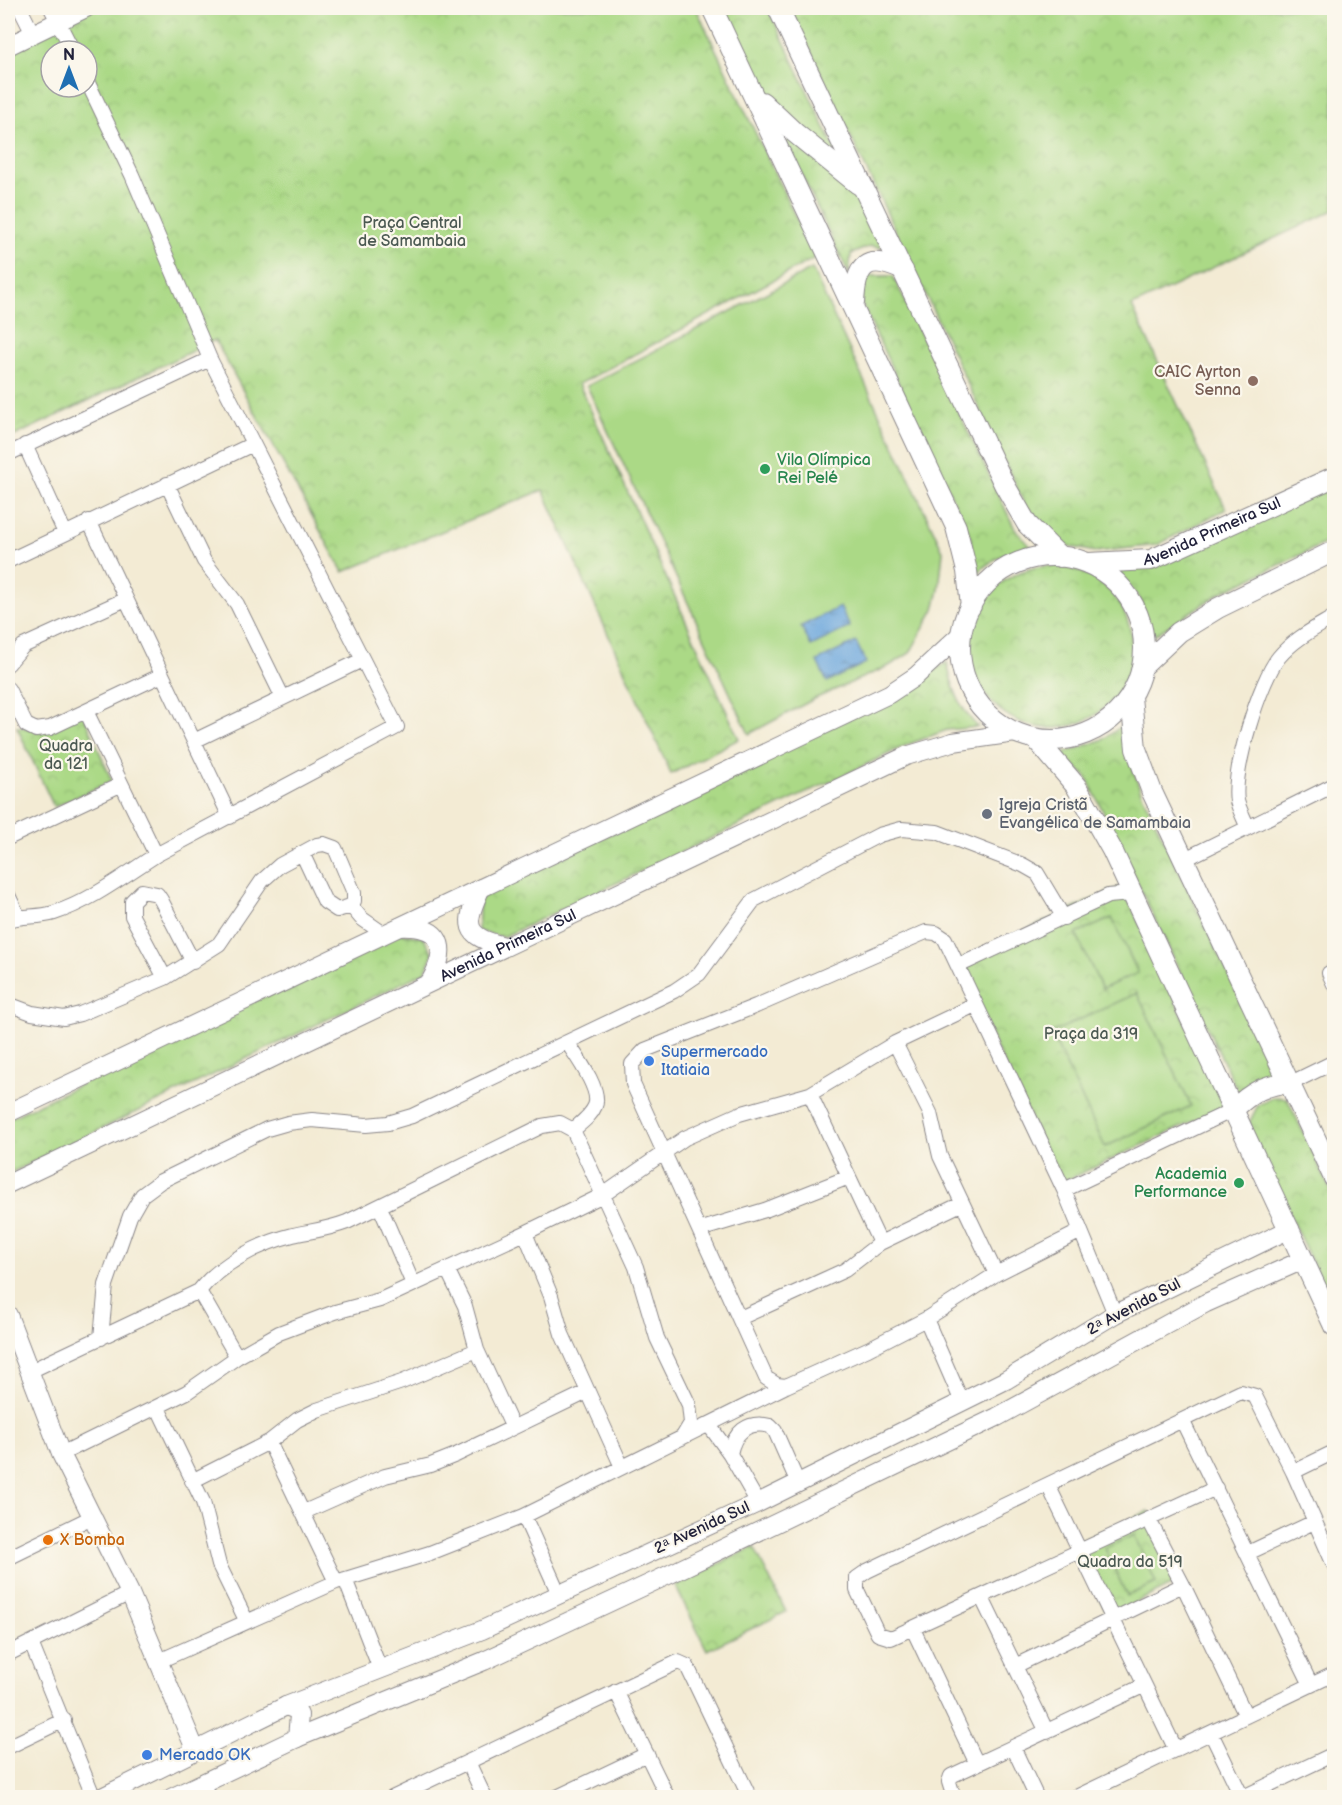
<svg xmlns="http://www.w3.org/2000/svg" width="1342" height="1805" font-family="'Balsamiq Sans',sans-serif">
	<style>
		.park { fill: url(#park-crowns); stroke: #667e60; stroke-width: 1.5; fill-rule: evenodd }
		.garden { fill: #abd986; stroke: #667e60; stroke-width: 1.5 }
		.water { fill: url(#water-ripples); stroke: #48648c; stroke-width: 1.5 }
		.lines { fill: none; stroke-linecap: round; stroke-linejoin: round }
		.minor-casing { stroke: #8a8688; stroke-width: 16 }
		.tertiary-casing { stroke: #8a8688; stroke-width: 20 }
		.secondary-casing { stroke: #8a8688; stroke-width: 22 }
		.minor { stroke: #fff; stroke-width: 14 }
		.tertiary { stroke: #fff; stroke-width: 18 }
		.secondary { stroke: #fff; stroke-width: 20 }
		.education-dot { fill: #8d6e63; stroke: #fbf7ec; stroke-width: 2 }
		.leisure-dot { fill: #2e9e5b; stroke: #fbf7ec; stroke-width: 2 }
		.worship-dot { fill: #6b7280; stroke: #fbf7ec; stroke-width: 2 }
		.shop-dot { fill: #3f7fe0; stroke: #fbf7ec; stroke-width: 2 }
		.food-dot { fill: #e8710a; stroke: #fbf7ec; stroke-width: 2 }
		.labels { text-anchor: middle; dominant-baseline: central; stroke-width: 4.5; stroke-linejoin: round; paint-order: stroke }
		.park-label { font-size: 16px; fill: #4b5952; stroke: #fbf7ec }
		.education-label { font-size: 16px; fill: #785e54; stroke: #fbf7ec; text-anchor: end }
		.leisure-label { font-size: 16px; fill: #27864d; stroke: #fbf7ec; text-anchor: start }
		.street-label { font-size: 16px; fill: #22223b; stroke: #fbf7ec }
		.worship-label { font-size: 16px; fill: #5b616d; stroke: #fbf7ec; text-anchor: start }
		.shop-label { font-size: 16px; fill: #366cbe; stroke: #fbf7ec; text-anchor: start }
		.food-label { font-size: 16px; fill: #c56008; stroke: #fbf7ec; text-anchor: start }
	</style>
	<defs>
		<pattern id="park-crowns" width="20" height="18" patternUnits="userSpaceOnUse" patternTransform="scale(1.5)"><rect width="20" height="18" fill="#abd986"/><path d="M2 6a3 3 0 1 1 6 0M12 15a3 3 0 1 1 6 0" fill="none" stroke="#93ba75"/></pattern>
		<pattern id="water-ripples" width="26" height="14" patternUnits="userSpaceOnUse" patternTransform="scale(1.5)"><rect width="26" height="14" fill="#6da7dd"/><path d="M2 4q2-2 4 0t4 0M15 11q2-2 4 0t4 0" fill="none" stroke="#5988b4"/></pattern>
	</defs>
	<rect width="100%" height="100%" fill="#fbf7ec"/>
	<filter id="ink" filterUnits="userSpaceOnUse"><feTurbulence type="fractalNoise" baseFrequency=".0167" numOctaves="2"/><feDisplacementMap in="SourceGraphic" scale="12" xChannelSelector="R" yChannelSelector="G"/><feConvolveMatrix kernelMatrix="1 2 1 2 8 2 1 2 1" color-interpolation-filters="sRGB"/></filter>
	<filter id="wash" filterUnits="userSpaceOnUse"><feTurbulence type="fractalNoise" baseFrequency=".008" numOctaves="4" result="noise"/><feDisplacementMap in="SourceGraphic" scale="24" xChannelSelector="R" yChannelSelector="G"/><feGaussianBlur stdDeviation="1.35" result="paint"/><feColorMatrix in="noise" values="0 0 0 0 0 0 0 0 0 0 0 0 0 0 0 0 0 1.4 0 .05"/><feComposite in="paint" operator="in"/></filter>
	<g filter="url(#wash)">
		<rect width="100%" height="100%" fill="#f3ebd4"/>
		<path class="park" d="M58 8H696L815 258 579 384 739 739 671 774 543 490 343 572 215 340 8 439V50L65 22ZM51 51H87V87H51Z
			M722 8H768L882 248 871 246 851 254 849 274Z
			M790 8H1334V210L1132 306 1226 509 1157 545 1095 552 1064 545 1025 505Z
			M866 276H893L1015 529 1031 547C1005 551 990 560 972 578L971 538 861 302Z
			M1334 482V539L1222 592 1150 638 1139 597 1115 571Z
			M970 647a81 81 0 1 1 162 0a81 81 0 1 1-162 0Z
			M947 662C952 688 960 709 978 727L947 730 909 744 503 937 478 931 480 897 895 696Z
			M82 711 112 781 54 807 17 727 42 729Z
			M1124 724 1128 755 1141 792 1279 1080H1254L1241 1098 1086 776 1061 754 1104 739Z
			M1122 886 1225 1107 1060 1183 956 962Z
			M397 933 423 937 433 953 425 972 8 1174V1119Z
			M1274 1097 1287 1098 1334 1198V1308L1247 1127 1258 1105Z
			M1149 1511 1182 1580 1108 1616 1075 1543Z
			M754 1547 786 1612 707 1650 675 1585Z"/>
		<path class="garden" d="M812 269 943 551 939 590 934 609 910 653 889 666 814 699 749 734 587 386Z
			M1112 918 1138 973 1102 989 1076 934Z
			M1137 993 1191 1106 1105 1147 1051 1033Z
			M1134 1535 1156 1583 1127 1596 1105 1548Z"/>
		<path class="water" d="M840 607 850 627 811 646 801 626Z
			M856 642 866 663 827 682 817 661Z"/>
	</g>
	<g filter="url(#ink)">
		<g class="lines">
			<defs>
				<path id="minor" d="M20 8 33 34
					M51 8 73 51
					M25 445 65 533
					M8 454 210 359
					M167 484 204 561 237 604 283 698
					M89 521 230 817
					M8 561 253 444
					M8 664 23 646 126 599
					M8 689 26 725 36 730 50 728 162 675
					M87 713 156 855
					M196 740 362 660
					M1247 826C1244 818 1239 809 1237 801 1232 771 1260 680 1279 657 1294 639 1314 629 1334 617
					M8 838 120 785
					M1185 859 1334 785
					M8 895 18 916
					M351 906 361 918 384 934
					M8 920C23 915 38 918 54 913 91 901 123 876 156 855L397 727 210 359 132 175 87 81
					M958 966 1108 896 1131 894
					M1329 973 1334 984
					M165 978 132 916V901L142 891 157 894 161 900 193 962
					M8 1004 32 1013 64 1018 80 1014 165 978 219 944 262 881 280 865 317 845 324 844 335 848 354 893V901L351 906 337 910 325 902 302 853
					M567 1042C576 1056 602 1090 595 1106 591 1116 581 1123 573 1130
					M895 1043 930 1113 940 1156 996 1274
					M1291 1083 1334 1062
					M810 1094 880 1243
					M1064 1190 1233 1110
					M380 1207 413 1284
					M699 1230 765 1210 849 1177
					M525 1233 551 1296 562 1334 622 1467
					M447 1269 465 1306 477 1350 512 1426
					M199 1291 237 1357
					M740 1318 845 1270 880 1243 961 1204
					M926 1319 962 1402
					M101 1338 106 1285 130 1216 142 1195 161 1181 267 1129 288 1123 312 1120 366 1125 388 1123 412 1116 674 991 699 974 754 900 879 835 901 829 937 832 1023 865 1037 873 1064 918
					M28 1372 199 1291C220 1264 260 1243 293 1235 312 1231 329 1229 347 1222L542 1126 560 1123 573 1130 636 1267 657 1338 689 1405 691 1423 682 1438
					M786 1386 777 1385 766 1378 633 1084 632 1064 645 1050 756 1006 926 932 936 933 945 939 1064 1190 1115 1314
					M158 1408 203 1502 219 1565 246 1620
					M1183 1422 1311 1685
					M709 1425 730 1454 758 1503
					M269 1442 336 1582
					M61 1454 187 1392 237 1357 279 1333 335 1312 380 1300 525 1233 603 1195 685 1138 739 1114 810 1094 895 1043 975 1005
					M730 1454C734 1433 747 1420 770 1426L775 1431 798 1483
					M1293 1472 1334 1452
					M192 1481 269 1442 297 1420 317 1410 402 1382 477 1350
					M1048 1485 1176 1750
					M1216 1488 891 1638 878 1634 857 1590V1578L867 1571 1241 1392 1255 1396 1293 1472 1334 1565
					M304 1512 385 1476 431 1465 456 1455 587 1392
					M524 1516 559 1594
					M1149 1520 1183 1585 1246 1716
					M1248 1553 1314 1522
					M8 1558 94 1516
					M345 1579 380 1669
					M982 1598 1047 1732
					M913 1629 977 1764
					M31 1643 94 1798
					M8 1654 130 1593
					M157 1662 336 1582 430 1553 524 1516 786 1386 868 1349 926 1319 996 1274 1079 1232
					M1015 1666 1183 1585
					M616 1691 668 1798
					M1211 1733 1242 1797
					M8 1747 64 1720
					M1013 1747 1037 1798
					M468 1762 485 1798
					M202 1782 209 1798
					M392 1798 678 1662 687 1666 750 1798
					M555 1798 647 1754
					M954 1798 949 1782 951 1776 1143 1686
					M1074 1798 1334 1674
					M1241 1798 1334 1754"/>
				<g id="tertiary">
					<path d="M8 46 86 8"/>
					<path d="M481 888C464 924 463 937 505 946"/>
					<path d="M400 927C442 925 449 947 431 980"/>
					<path d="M8 1113 889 694 916 676 961 634"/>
					<path id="s1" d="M8 1184 906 756 953 742 1015 733"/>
					<path d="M8 1315 61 1454 130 1593 195 1749"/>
					<path d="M286 1706 296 1710 299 1715 297 1738"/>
					<path d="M100 1798 286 1706 482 1630 758 1503 1006 1380 1115 1314 1290 1229"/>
					<path d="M171 1798 297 1738 484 1661 668 1575 997 1417 1206 1303 1303 1260"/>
				</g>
				<g id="secondary">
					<path d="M712 8 956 527 967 571 971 606"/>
					<path d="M778 8 1004 484 1027 524 1060 557"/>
					<path d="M762 102 795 133 858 184"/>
					<path d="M854 303C856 265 866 253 903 270"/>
					<circle cx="1052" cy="648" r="92"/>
					<path id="s2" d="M1088 563 1151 560 1334 477"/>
					<path d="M1143 666 1179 632 1218 608 1334 551"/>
					<path d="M1131 697 1136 749 1152 792 1334 1178"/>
					<path d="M1036 739 1076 786 1112 850 1334 1326"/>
					<path d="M1233 1110C1250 1093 1267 1083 1291 1083"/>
				</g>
			</defs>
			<use href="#minor" class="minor-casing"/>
			<use href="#tertiary" class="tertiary-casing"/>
			<use href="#secondary" class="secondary-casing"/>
			<use href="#minor" class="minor"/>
			<use href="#tertiary" class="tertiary"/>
			<use href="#secondary" class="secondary"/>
		</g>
	</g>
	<circle class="education-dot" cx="1253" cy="381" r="6"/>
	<g class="leisure-dot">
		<circle cx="765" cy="469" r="6"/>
		<circle cx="1239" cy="1183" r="6"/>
	</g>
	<circle class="worship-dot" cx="987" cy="814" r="6"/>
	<g class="shop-dot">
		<circle cx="649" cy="1061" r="6"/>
		<circle cx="147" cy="1755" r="6"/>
	</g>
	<circle class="food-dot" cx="48" cy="1540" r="6"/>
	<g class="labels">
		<g class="park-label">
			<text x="412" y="223">Praça Central<tspan x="412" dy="18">de Samambaia</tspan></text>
			<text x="66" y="746">Quadra<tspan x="66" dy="18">da 121</tspan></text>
			<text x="1091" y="1034">Praça da 319</text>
			<text x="1130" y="1562">Quadra da 519</text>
		</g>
		<g class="education-label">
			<text x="1241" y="372">CAIC Ayrton<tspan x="1241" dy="18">Senna</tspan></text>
		</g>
		<g class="leisure-label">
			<text x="777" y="460">Vila Olímpica<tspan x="777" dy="18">Rei Pelé</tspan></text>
			<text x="1227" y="1174" text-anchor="end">Academia<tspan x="1227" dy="18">Performance</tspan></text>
		</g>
		<g class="street-label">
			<text stroke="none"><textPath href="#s2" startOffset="130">Avenida Primeira Sul</textPath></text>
			<text stroke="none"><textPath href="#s1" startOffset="554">Avenida Primeira Sul</textPath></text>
			<text transform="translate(1134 1307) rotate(-28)">2ᵃ Avenida Sul</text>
			<text transform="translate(702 1528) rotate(-25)">2ᵃ Avenida Sul</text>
		</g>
		<g class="worship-label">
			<text x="999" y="805">Igreja Cristã<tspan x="999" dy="18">Evangélica de Samambaia</tspan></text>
		</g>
		<g class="shop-label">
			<text x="661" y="1052">Supermercado<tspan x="661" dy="18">Itatiaia</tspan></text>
			<text x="159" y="1755">Mercado OK</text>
		</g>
		<g class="food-label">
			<text x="60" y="1540">X Bomba</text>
		</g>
	</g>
	<rect width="1342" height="1805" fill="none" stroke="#fbf7ec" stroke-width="30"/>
	<g transform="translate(69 69)"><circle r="28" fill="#fbf7ec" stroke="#a4a2a5" stroke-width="1.5"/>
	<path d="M0-4.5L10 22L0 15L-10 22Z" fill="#1f6fb2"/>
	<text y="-9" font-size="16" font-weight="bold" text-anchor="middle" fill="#22223b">N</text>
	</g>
</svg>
